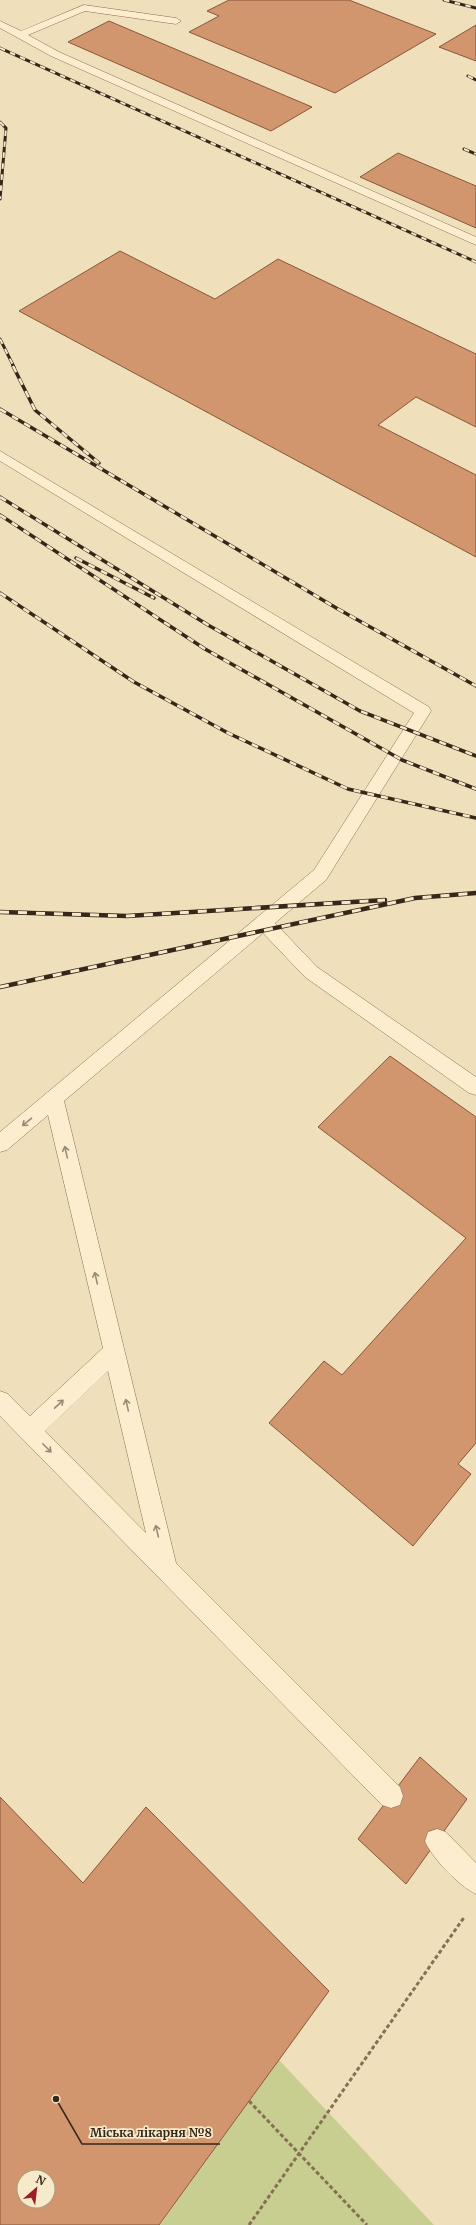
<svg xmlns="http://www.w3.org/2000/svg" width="476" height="2225" font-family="Merriweather,serif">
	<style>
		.green { fill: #c7ce8f }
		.building { fill: #d1966e; stroke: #885739; fill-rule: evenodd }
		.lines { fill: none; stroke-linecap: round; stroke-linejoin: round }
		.lane-casing { stroke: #876f54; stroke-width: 1 }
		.path { stroke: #876f54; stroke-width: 3; stroke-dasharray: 4 2.5; stroke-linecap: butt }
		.lane { fill: #fbedce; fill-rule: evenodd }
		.rail-far2-casing { stroke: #36271a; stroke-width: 3 }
		.rail-far1-casing { stroke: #36271a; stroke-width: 3.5 }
		.rail-casing { stroke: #36271a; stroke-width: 4.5 }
		.rail-far2 { stroke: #f7eaca; stroke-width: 2; stroke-dasharray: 5.5; stroke-linecap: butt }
		.rail-far1 { stroke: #f7eaca; stroke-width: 2.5; stroke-dasharray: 7; stroke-linecap: butt }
		.rail { stroke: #f7eaca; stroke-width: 3; stroke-dasharray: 9; stroke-linecap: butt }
		.oneway { stroke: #988a74 }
		.leader { fill: none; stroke: #36271a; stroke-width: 1.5 }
		.callout-dot { fill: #36271a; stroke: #f7eaca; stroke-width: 1.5 }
		.callout-label { font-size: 12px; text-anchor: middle; font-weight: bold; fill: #36271a; stroke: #f7eaca; stroke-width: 3.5; stroke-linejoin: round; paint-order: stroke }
	</style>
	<rect width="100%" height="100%" fill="#f0dfbb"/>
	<path class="green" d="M279 2060 434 2225H160Z"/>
	<path class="building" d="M229 0H349L436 34 335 93 189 32 219 16 207 11Z
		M109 21 312 107 271 131 68 42Z
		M476 25V61L439 47Z
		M398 153 476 186V228L360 177Z
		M120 251 215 299 278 259 476 354V427L416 397 378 425 476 475V557L19 311Z
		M390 1056 476 1117V1443L458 1464 471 1474 413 1546 269 1423 324 1361 342 1375 466 1238 318 1127Z
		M420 1757 467 1799 406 1884 358 1839Z
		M0 1797 83 1883 146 1807 329 1991 159 2225H0ZM24 2177H48V2201H24Z"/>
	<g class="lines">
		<defs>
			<path id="lane" d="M84 5 176 18 181 21 176 24 85 11 28 35 59 52 476 237V245L51 56 0 28V21L21 31Z
				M0 451 429 707 431 711 326 880 275 923 317 967 476 1077V1095L469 1093 305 977 263 933 64 1101 176 1563 400 1787 403 1796 400 1805 391 1808 382 1805 0 1416V1391L8 1394 30 1416 103 1348 48 1115 7 1150 0 1152V1132L314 870 414 713 0 461ZM108 1371 146 1533 45 1431Z
				M437 1829 446 1832 476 1863V1894C460 1887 431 1857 425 1841L428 1832Z"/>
		</defs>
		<use href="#lane" class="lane-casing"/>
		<path class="path" d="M249 2101 367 2225
			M249 2225 465 1916"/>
		<use href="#lane" class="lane"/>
		<defs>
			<path id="rail-far2" d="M444 0 476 8
				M0 48 476 262
				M468 76 476 80
				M0 122 6 128 0 199
				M464 149 476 154
				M0 339 14 367"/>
			<path id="rail-far1" d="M13 366 35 410 99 463
				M0 409 338 609 476 686
				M0 497 208 625 360 711 476 756
				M0 515 205 649 402 760 476 789
				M76 558 154 598
				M0 593 134 682 228 733 348 789 476 818"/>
			<path id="rail" d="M0 912 127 916 385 900
				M0 987 415 898 476 893"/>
		</defs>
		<use href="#rail-far2" class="rail-far2-casing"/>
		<use href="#rail-far1" class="rail-far1-casing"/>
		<use href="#rail" class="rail-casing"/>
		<use href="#rail-far2" class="rail-far2"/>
		<use href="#rail-far1" class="rail-far1"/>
		<use href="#rail" class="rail"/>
	</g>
	<defs><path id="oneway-shaft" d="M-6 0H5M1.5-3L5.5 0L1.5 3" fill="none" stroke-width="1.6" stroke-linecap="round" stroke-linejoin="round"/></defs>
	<g class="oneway">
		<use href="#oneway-shaft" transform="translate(27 1122) rotate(140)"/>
		<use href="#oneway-shaft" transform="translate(66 1152) rotate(-103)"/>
		<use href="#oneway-shaft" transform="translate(96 1278) rotate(-103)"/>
		<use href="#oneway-shaft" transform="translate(59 1404) rotate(-43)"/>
		<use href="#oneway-shaft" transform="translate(127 1405) rotate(-103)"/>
		<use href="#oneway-shaft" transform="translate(47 1448) rotate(45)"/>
		<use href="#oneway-shaft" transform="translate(157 1531) rotate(-103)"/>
	</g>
	<path class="leader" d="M56 2099L82 2144H220"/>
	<circle class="callout-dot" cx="56" cy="2099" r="4"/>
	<g class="callout-label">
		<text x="151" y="2137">Міська лікарня №8</text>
	</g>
	<g transform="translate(36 2189) rotate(28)"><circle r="19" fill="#f7eaca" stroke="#aa9c84"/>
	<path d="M0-3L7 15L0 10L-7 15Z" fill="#9a2123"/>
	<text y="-6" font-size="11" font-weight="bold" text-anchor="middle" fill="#36271a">N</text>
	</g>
</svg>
